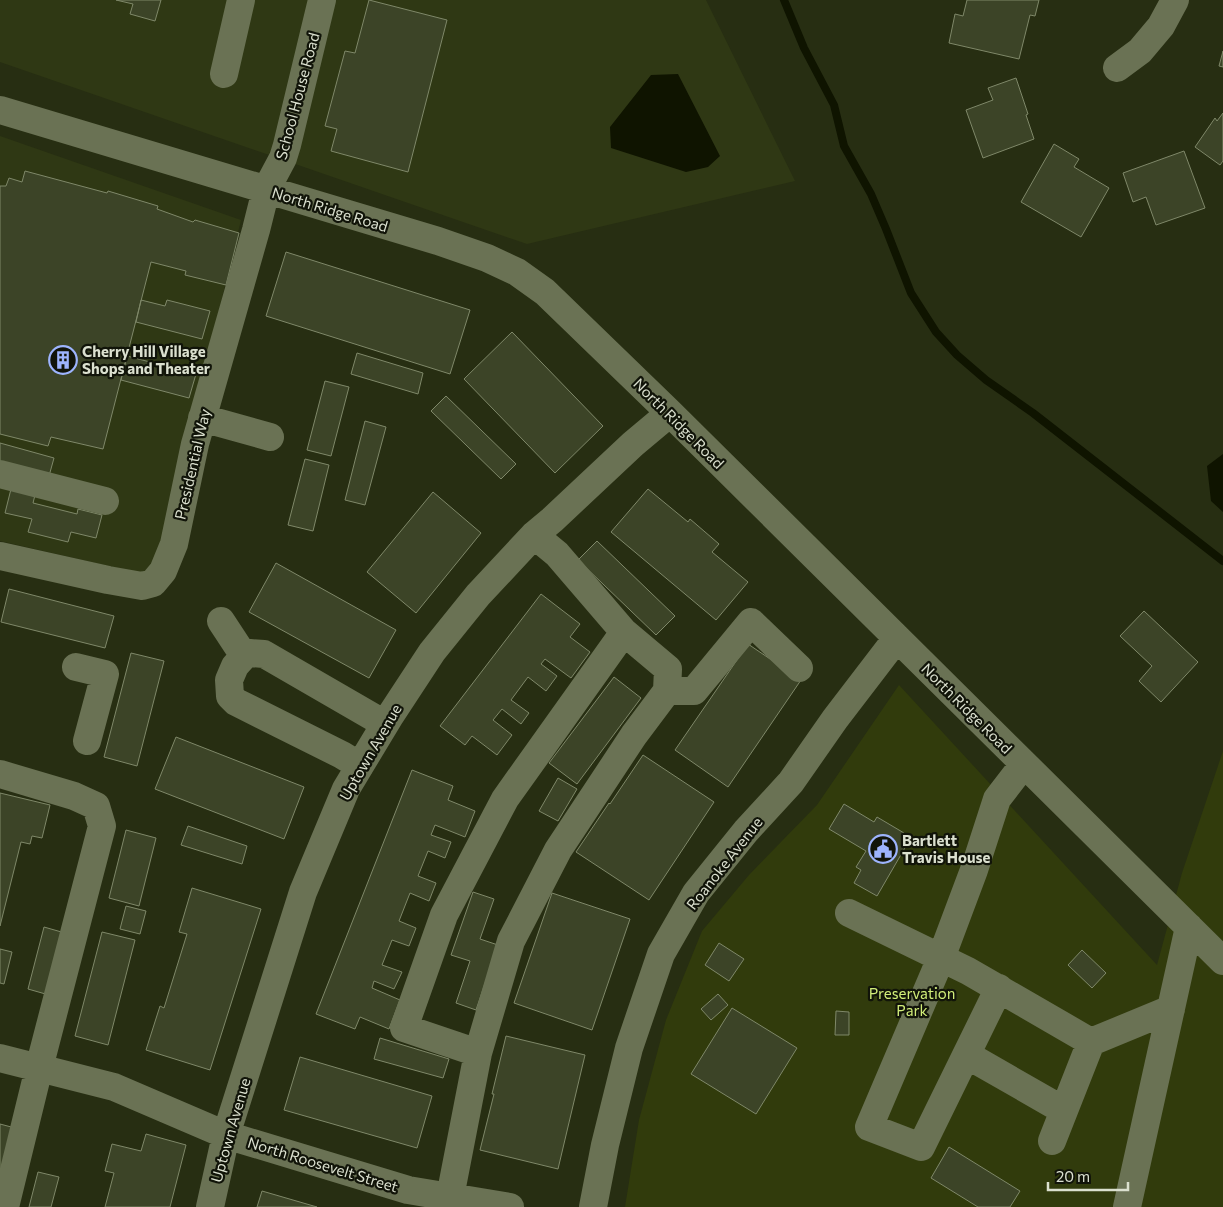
<svg xmlns="http://www.w3.org/2000/svg" width="1223" height="1207" font-family="Commissioner,sans-serif">
	<style>
		.built { fill: #2f3814 }
		.green { fill: #313b0c }
		.water { fill: #0f1400 }
		.lines { fill: none; stroke-linecap: round; stroke-linejoin: round }
		.stream { stroke: #0f1400; stroke-width: 8 }
		.building { fill: #3c4427; stroke: #7f8869 }
		.minor { stroke: #6a7254; stroke-width: 28 }
		.labels { text-anchor: middle; dominant-baseline: central; stroke-width: 4.5; stroke-linejoin: round; paint-order: stroke }
		.street-label { font-size: 15px; fill: #dbe0cf; stroke: #111409 }
		.poi-label { font-size: 15px; font-weight: bold; fill: #dbe0cf; stroke: #111409; text-anchor: start }
		.park-label { font-size: 15px; fill: #d1ed79; stroke: #111409 }
	</style>
	<rect width="100%" height="100%" fill="#272e12"/>
	<path class="built" d="M0 0H706L795 181 527 244 0 62Z
		M0 136 241 220 160 553 153 568 139 573 0 541Z"/>
	<path class="green" d="M899 685 1157 965 1182 873 1223 751V1207H625L639 1120 666 1020 702 931 749 875 817 805Z"/>
	<path class="water" d="M678 74 720 156 708 167 686 172 611 148 610 127 651 75Z
		M1223 454V512L1211 501 1207 466Z"/>
	<g class="lines">
		<path class="stream" d="M784 0 804 48 834 105 844 146 871 194 886 229 911 293 936 332 957 355 986 380 1033 413 1223 561"/>
	</g>
	<path class="building" d="M116 0H161L155 21 130 14 133 4Z
		M369 0 447 20 408 172 331 151 337 129 325 126 345 51 355 53Z
		M967 0H1039L1035 16 1030 15 1019 59 949 43 955 14 963 16Z
		M1223 51V67L1219 66Z
		M1016 78 1028 114 1026 115 1034 139 983 158 966 110 993 100 988 88Z
		M1223 113V161L1220 165 1195 147 1215 118 1217 121Z
		M1054 144 1079 159 1074 167 1109 188 1081 237 1021 202Z
		M1184 151 1205 208 1156 225 1146 197 1133 202 1123 173Z
		M25 171 107 193 108 191 158 206 157 209 193 222 195 220 239 233 226 285 185 275 186 271 151 262 103 449 51 437 48 446 0 434V186H6L9 178 22 182Z
		M286 252 470 310 450 374 266 316Z
		M141 300 165 306 167 300 210 311 202 339 136 322Z
		M512 332 603 426 555 473 464 379Z
		M357 353 423 373 418 394 351 374Z
		M127 356 196 374 189 398 121 380Z
		M325 381 349 387 331 456 307 450Z
		M446 396 516 464 501 479 431 411Z
		M365 421 386 427 365 505 345 500Z
		M0 443 54 458 49 476 0 463Z
		M305 459 329 465 313 531 288 525Z
		M11 489 35 495 33 503 77 514 78 509 102 515 96 538 71 532 68 542 28 532 32 519 5 513Z
		M648 489 688 522 690 519 719 544 712 552 748 582 716 620 611 532Z
		M433 492 481 533 416 613 367 572Z
		M597 541 675 616 656 635 578 560Z
		M276 563 396 630 369 678 249 612Z
		M9 589 114 616 105 648 1 622Z
		M541 594 580 624 570 637 590 652 571 678 545 659 541 664 557 676 546 691 528 677 511 700 529 713 521 724 502 709 493 720 512 735 497 755 472 736 465 745 440 726Z
		M1144 611 1198 662 1161 702 1139 681 1152 666 1120 636Z
		M748 644 801 680 728 787 675 750Z
		M131 653 164 661 137 766 104 757Z
		M614 677 641 698 577 784 549 763Z
		M176 737 304 787 284 839 155 789Z
		M643 755 714 802 649 900 576 852 609 803 610 804Z
		M412 770 453 786 448 800 475 811 465 837 435 825 431 835 451 842 445 858 428 851 418 876 436 883 429 901 410 893 399 921 416 928 409 946 392 940 382 965 402 972 394 989 374 981 372 988 400 1000 389 1029 360 1017 355 1029 316 1014Z
		M558 778 577 789 558 821 539 811Z
		M0 793 50 805 42 838 32 836 30 844 21 842 0 926Z
		M844 804 874 822 877 817 904 833 906 840V846L877 896 854 883 861 870 856 867 866 851 829 829Z
		M188 826 247 846 242 864 181 845Z
		M126 830 156 838 139 906 109 898Z
		M192 888 261 909 210 1070 146 1050 160 1006 164 1008 187 934 179 932Z
		M473 892 494 899 480 939 498 945 476 1010 456 1003 470 961 451 955Z
		M552 893 630 919 592 1030 514 1003Z
		M126 906 146 911 140 934 120 929Z
		M44 927 65 933 49 995 28 989Z
		M102 932 135 940 108 1045 75 1036Z
		M719 943 744 959 729 981 705 965Z
		M0 949 12 952 4 984 0 983Z
		M1082 950 1106 973 1092 988 1068 965Z
		M718 994 728 1005 711 1020 701 1009Z
		M732 1008 797 1048 756 1114 691 1074Z
		M836 1011 849 1012V1035H835Z
		M506 1036 585 1055 558 1169 480 1150 494 1094H492Z
		M380 1038 449 1059 443 1078 374 1059Z
		M300 1057 432 1096 417 1148 284 1110Z
		M0 1124 15 1128 0 1188Z
		M146 1134 186 1145 170 1207H105L114 1173 105 1171 112 1144 141 1151Z
		M949 1147 1020 1191 1010 1207H978L931 1178Z
		M38 1172 59 1177 51 1207H29Z
		M262 1191 317 1207H257Z"/>
	<g class="lines">
		<path class="minor" d="M1117 68 1140 51 1161 26 1175 0
			M224 74 241 0
			M0 110 438 241 487 258 517 272 545 292 670 413 1223 961
			M202 418 270 437
			M0 474 105 501
			M0 556 108 580 142 586 153 583 163 571 174 544 195 444 256 230 266 190 283 158 287 145 322 0
			M221 621 244 656
			M76 667 105 674 87 741
			M667 691H694L751 622 799 668
			M360 766 342 755 236 702 230 696 229 680 235 666 244 656 250 653 264 654 385 724
			M0 774 74 796 96 806 102 826 39 1068 5 1207
			M849 913 968 971 1091 1042
			M999 988 921 1147 869 1127 941 958 974 870 997 799 1024 764
			M478 1053 511 941 558 850 634 735 667 691 668 669 624 632
			M967 1055 1063 1110
			M0 1058 114 1087 226 1135 408 1190 510 1207
			M1052 1141 1091 1042 1171 1009
			M450 1197 478 1053 404 1028 444 915 505 799 624 632 557 554 534 535
			M210 1207 226 1135 303 892 346 789 390 716 432 652 478 595 534 535 552 520 633 444 670 413
			M593 1207 605 1145 629 1048 661 954 696 893 746 831 791 782 835 719 897 638
			M1127 1207 1189 927"/>
	</g>
	<defs>
		<symbol id="building-ring" viewBox="-11 -11 22 22"><circle r="9.5" fill="#111409" stroke="#9db4fd" stroke-width="1.5"/><path d="M-4-6H4V6H1V3H-1V6H-4ZM-2.5-4.3h1.7v1.8h-1.7ZM.8-4.3h1.7v1.8H.8ZM-2.5-1h1.7V.8h-1.7ZM.8-1h1.7V.8H.8Z" fill="#9db4fd"/></symbol>
		<symbol id="civic-ring" viewBox="-11 -11 22 22"><circle r="9.5" fill="#111409" stroke="#9db4fd" stroke-width="1.5"/><path d="M-.6-6.5H3V-4.5H.6V-3L4-1V1h2V6H-6V1h2V-1L-.6-3ZM-1.2 2.5V6h2.4V2.5Z" fill="#9db4fd"/></symbol>
	</defs>
	<g fill-rule="evenodd">
		<use href="#building-ring" x="47" y="344" width="32" height="32"/>
		<use href="#civic-ring" x="867" y="833" width="32" height="32"/>
	</g>
	<g class="labels">
		<g class="street-label">
			<text transform="translate(297 96) rotate(-75)">School House Road</text>
			<text transform="translate(330 209) rotate(17)">North Ridge Road</text>
			<text transform="translate(679 423) rotate(45)">North Ridge Road</text>
			<text transform="translate(192 464) rotate(-77)">Presidential Way</text>
			<text transform="translate(967 708) rotate(45)">North Ridge Road</text>
			<text transform="translate(370 752) rotate(-60)">Uptown Avenue</text>
			<text transform="translate(724 863) rotate(-52)">Roanoke Avenue</text>
			<text transform="translate(230 1130) rotate(-74)">Uptown Avenue</text>
			<text transform="translate(323 1164) rotate(17)">North Roosevelt Street</text>
		</g>
		<g class="poi-label">
			<text x="82" y="351">Cherry Hill Village<tspan x="82" dy="17">Shops and Theater</tspan></text>
			<text x="902" y="840">Bartlett<tspan x="902" dy="17">Travis House</tspan></text>
		</g>
		<g class="park-label">
			<text x="912" y="993">Preservation<tspan x="912" dy="17">Park</tspan></text>
		</g>
	</g>
	<path d="M1048 1182v8h80v-8" fill="none" stroke="#dbe0cf" stroke-width="2.5"/>
	<text x="1056" y="1182" font-size="15" fill="#dbe0cf" stroke="#111409" stroke-width="4" paint-order="stroke">20 m</text>
</svg>
